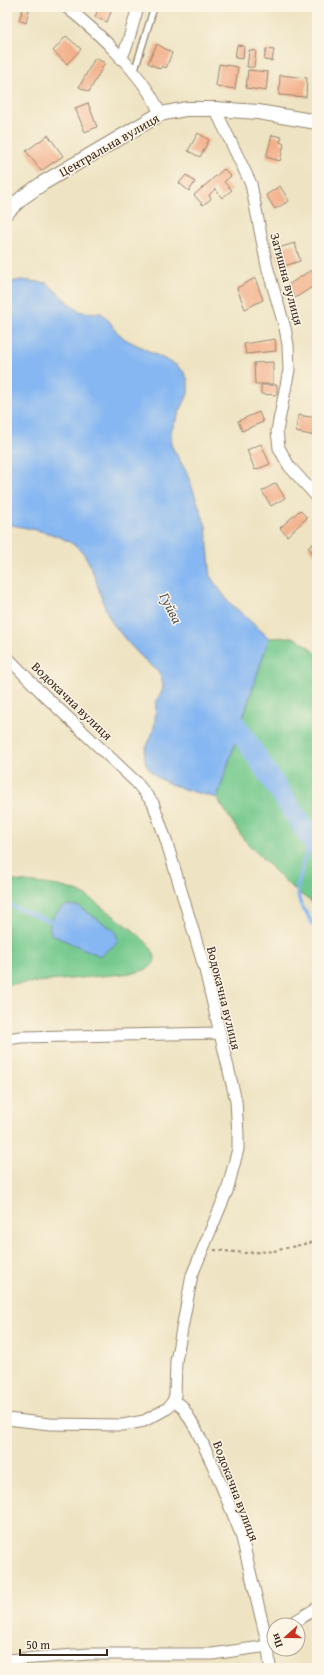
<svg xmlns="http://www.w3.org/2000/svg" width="324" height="1675" font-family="'Gentium Book Plus',serif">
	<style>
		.green { fill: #73c98d; stroke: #577a56 }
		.water { fill: #86b7f2; stroke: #607088 }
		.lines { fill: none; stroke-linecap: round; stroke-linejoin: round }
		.stream { stroke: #86b7f2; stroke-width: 3.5 }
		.river { stroke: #86b7f2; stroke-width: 21 }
		.building { fill: #f3af89 }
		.service-casing { stroke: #948670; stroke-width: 8 }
		.minor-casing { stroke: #948670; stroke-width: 13 }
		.tertiary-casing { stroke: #948670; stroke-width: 16 }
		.path { stroke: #948670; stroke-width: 2; stroke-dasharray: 3 3; stroke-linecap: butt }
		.service { stroke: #fff; stroke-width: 5.5 }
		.minor { stroke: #fff; stroke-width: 11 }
		.tertiary { stroke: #fff; stroke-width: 14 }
		.labels { text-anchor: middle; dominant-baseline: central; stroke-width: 3; stroke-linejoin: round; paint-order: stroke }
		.street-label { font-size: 13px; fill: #3b2a1e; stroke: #fcf5e5 }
		.water-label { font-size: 14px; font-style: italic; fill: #52545e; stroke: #fcf5e5 }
	</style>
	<rect width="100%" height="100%" fill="#fcf5e5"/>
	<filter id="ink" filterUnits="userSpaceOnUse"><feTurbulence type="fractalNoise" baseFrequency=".025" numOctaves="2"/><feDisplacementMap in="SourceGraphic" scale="8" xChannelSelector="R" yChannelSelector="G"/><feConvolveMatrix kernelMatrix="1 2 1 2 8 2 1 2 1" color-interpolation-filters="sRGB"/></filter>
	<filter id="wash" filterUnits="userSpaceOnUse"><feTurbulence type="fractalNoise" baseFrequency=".012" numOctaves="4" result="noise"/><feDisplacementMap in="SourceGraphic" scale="16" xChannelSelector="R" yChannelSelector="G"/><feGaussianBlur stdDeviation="0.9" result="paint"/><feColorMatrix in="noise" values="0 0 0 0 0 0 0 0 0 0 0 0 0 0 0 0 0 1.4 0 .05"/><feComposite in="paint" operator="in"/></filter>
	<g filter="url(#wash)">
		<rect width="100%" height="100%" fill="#eee3c2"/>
		<path class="green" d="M293 637 307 645 317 654V906L292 888 244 840 217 798 269 638Z
			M7 880C29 883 55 883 76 891 90 896 102 908 114 916 130 928 185 964 133 973L7 985Z"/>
		<path class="water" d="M21 280 47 283 73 307 82 312 101 313 107 318 116 331 125 339 176 365 183 371 188 380V394L171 431V445L187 473 206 526 211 578 229 602 269 638 217 798C194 791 139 783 145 751 146 745 151 740 152 734 156 724 155 715 156 704 156 697 164 693 163 685 162 681 160 674 158 671 155 667 149 665 146 661 134 650 121 635 112 622 99 602 95 559 76 546 57 532 30 529 7 524V283Z
			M69 905 80 907 115 931 118 940 116 944 100 956 52 935C44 924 58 907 69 905Z"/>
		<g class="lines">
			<path class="stream" d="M310 838 297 888 300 903 317 931
				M7 904 55 923"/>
			<path class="river" d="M224 707 317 848"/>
		</g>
		<g id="blocks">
			<path class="building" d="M99 7H113L107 22 95 17Z
				M23 8 29 10 26 23 19 20Z
				M66 36 81 49 67 64 53 51Z
				M157 44 172 53 166 68 162 66 160 69 148 63Z
				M237 45 244 46 243 59 235 58Z
				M266 49 274 50 272 61 264 60Z
				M249 50 256 51 254 67H247Z
				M95 58 105 63 89 92 79 87Z
				M219 64 238 67 235 89 216 86Z
				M248 70 268 72 266 91 246 88Z
				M280 75 307 78 306 97 279 95Z
				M88 103 97 127 85 132 75 108Z
				M198 133 209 140 200 157 188 151Z
				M48 135 63 156 41 171 26 151Z
				M272 135 282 137 280 142 284 144 280 161 266 157Z
				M317 140V151L314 150Z
				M224 169 231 176 224 182 232 190 222 198 215 189 209 195 211 199 203 205 194 195Z
				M186 175 195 182 189 191 179 183Z
				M280 186 289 201 275 209 266 195Z
				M295 243 300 261 281 267 275 249Z
				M311 270 317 280V284L295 298 288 285Z
				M255 278 263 300 245 309 237 288Z
				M275 339 276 351 246 354 244 344Z
				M273 362V384H255L254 363Z
				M261 385H277V395L261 394Z
				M259 412 263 422 242 431 238 421Z
				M298 415 317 418 316 436 296 432Z
				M261 444 270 464 255 470 247 450Z
				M317 469V479L312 473Z
				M276 483 285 498 271 506 262 491Z
				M300 510 307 518 287 536 280 528Z
				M317 540V557L308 548Z"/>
		</g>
	</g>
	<g filter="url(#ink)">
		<use href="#blocks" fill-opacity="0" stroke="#948670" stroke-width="1"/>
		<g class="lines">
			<defs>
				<path id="service" d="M134 73 154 7"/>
				<path id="minor" d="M66 7C96 30 147 78 160 114
					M121 59 127 45 138 7
					M215 109 251 184 267 266 285 328 288 345 289 370 277 431 279 448 289 466 317 497
					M7 657 43 694 136 782 153 803 166 840 205 970 236 1101 238 1135V1149L227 1191 192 1275 176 1361 175 1395 173 1401 168 1408 144 1421 123 1425 50 1424 7 1419
					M7 1039 21 1037 219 1033
					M173 1401 182 1406 196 1429 215 1470 241 1534 268 1646
					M289 1625 317 1608
					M7 1660 89 1654H212L268 1646 270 1668"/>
				<path id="tertiary" d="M7 212 23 197 43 183 160 114 186 109H215L258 112 317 122"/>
			</defs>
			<use href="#service" class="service-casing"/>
			<use href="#minor" class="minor-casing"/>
			<use href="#tertiary" class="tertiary-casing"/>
			<path class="path" d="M214 1250 245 1253 274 1251 317 1241"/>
			<use href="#service" class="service"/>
			<use href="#minor" class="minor"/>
			<use href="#tertiary" class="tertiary"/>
		</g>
	</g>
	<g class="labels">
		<g class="street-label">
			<text transform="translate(109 145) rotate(-30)">Центральна вулиця</text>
			<text transform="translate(287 279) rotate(75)">Затишна вулиця</text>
			<text transform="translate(72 701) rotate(44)">Водокачна вулиця</text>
			<text transform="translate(224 998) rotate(76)">Водокачна вулиця</text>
			<text transform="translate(236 1491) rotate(69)">Водокачна вулиця</text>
		</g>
		<g class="water-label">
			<text transform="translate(171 608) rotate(63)">Гуйва</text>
		</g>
	</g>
	<rect width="324" height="1675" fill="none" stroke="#fcf5e5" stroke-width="24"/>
	<g transform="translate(286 1637) rotate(249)"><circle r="19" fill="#fcf5e5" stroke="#afa495"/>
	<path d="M0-3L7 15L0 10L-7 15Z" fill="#c8321e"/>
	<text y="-6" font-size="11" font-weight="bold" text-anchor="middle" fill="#3b2a1e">Пн</text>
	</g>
	<path d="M20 1649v6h87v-6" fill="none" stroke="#3b2a1e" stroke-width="2"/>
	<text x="26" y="1649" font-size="12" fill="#3b2a1e" stroke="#fcf5e5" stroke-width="3" paint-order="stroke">50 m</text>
</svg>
